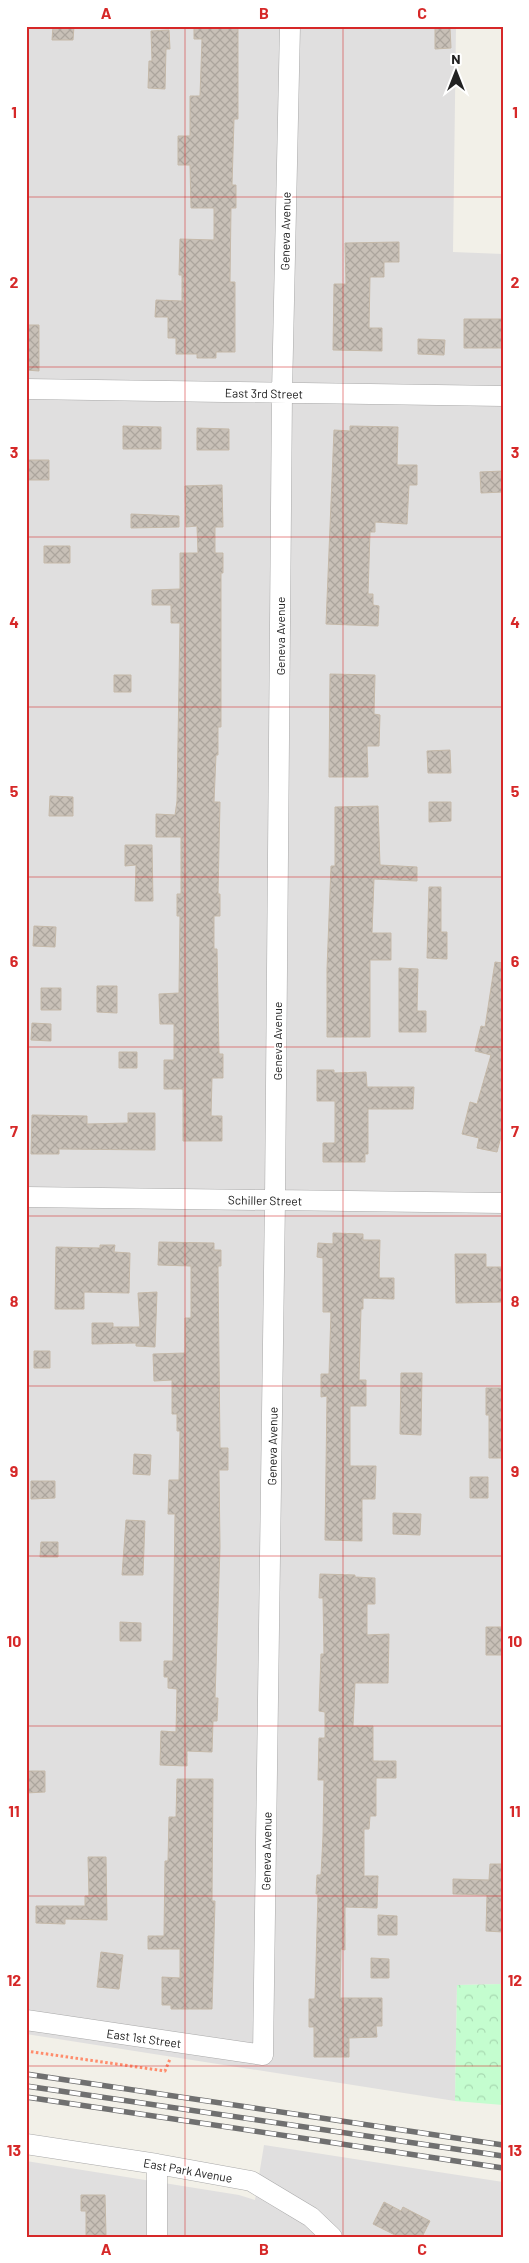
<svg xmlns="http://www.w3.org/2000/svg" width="529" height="2263" font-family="Barlow,sans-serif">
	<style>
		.residential { fill: #e0dfdf }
		.park { fill: url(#park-crowns) }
		.building { fill: url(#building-cross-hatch); stroke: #c5b9a9 }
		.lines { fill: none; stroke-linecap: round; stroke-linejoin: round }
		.street-casing { stroke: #a9a9a9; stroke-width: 21 }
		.path { stroke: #ff8c6c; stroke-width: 3; stroke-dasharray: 2.5 2.5; stroke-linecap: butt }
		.street { stroke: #fff; stroke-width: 20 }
		.rail-casing { stroke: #707070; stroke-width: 5.5 }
		.rail { stroke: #fff; stroke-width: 4; stroke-dasharray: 11; stroke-linecap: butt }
		.grid { fill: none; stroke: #d62828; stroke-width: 1; stroke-opacity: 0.55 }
		.labels { text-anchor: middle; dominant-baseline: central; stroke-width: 4; stroke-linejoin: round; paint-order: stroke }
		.street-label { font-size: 12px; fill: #222; stroke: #fff }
		.neatline { fill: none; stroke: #d62828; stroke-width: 2 }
		.grid-label { font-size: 16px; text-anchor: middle; font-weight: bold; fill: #d62828 }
	</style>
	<defs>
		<pattern id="park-crowns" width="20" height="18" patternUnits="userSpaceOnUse" patternTransform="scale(1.25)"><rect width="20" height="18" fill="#c4fdcf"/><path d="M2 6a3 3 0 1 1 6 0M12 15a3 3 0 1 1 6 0" fill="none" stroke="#a8d9b1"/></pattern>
		<pattern id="building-cross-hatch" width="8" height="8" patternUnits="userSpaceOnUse" patternTransform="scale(1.25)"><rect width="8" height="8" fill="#c8c0b7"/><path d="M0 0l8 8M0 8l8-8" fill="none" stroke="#aca59d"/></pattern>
	</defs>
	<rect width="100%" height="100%" fill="#f2f0e8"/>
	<path class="residential" d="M26 26H456L453 252 503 254V1984L457 1985 455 2101 26 2034Z
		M264 2145 503 2182V2237H26V2161L239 2195 255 2200Z"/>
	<path class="park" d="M503 1984V2105L455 2101 457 1985Z"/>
	<path class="building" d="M53 26H74L73 40H52Z
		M194 26H238V119H234L232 185H236V208H231L230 282H235V352H216V358H197V354H176V338H168V317H155L156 300 182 301V275H179L180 239 214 240V208H191L190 165H178V136H190V96H200L202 39H194Z
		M435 28H450L451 48 435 49Z
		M169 30 170 49H166L165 89 148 88 149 61H152L151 31Z
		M399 242V262H384V277H370L369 328H382V351L333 350 334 284H346L345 243Z
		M464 319H503V348H464Z
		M26 325H39V371L26 370Z
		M418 339 445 340 444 355 418 354Z
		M123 426 161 427V449H123Z
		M350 426 398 427 397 465H417V485H409L407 524 375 522V532H370L368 594H373V605L379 606 378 626 326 624 334 430 350 431Z
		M197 428 229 429V450H197Z
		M28 460H49V480H29Z
		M503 471V492L481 493 480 472Z
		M222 485 223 527H215V553H223V573H221V727H218V755H216L214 802H220L218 894H220V916H214V949H217L219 1054H223V1078H212L211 1116H222V1141H183V1089H164V1060H174V1024H160L159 994 179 993 180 916H177V894H181V837H156V814L175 815 177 801 180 623H171V605H152V590L180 589V553H198L197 526 186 527 185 486Z
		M131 514 179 516V527L131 528Z
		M44 546H70V563H44Z
		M330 674 375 675 374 714 380 715 379 746H367L368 777H329Z
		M114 675H131V692H114Z
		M450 750 451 773H428L427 751Z
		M50 796 73 797V816H49Z
		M429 802H451V821L429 822Z
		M378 806 380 865 417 867V881L374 879 372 933H391V960H370V1037H327V969L331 866H335V807Z
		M125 845H152L153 901H135L136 865 125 866Z
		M429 887H441V932H447V959L427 958Z
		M34 926 56 927 55 947 33 946Z
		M495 962 503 963V1129L497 1152 477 1148 479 1138 462 1134 470 1102 477 1104 491 1055 475 1051 481 1026 485 1027Z
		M399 968 418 969 417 1011H426V1032H399Z
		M97 986H117V1013L97 1012Z
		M41 988H61V1010H41Z
		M32 1023 51 1024V1041L31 1040Z
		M119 1052H137V1068H119Z
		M317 1070H334V1073L366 1072 367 1087H414L413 1109H368V1154H365V1162H323V1143H335V1101H317Z
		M128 1113H155V1150L59 1149V1154H31L32 1115 87 1116V1124L128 1123Z
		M333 1233 363 1234V1240H380L379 1278H394V1299L363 1298V1309H361L359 1380H366V1406H350V1466H376L375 1499H362V1541L325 1540 327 1396 321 1397V1374H329L331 1312H323V1258L317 1257 318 1243 333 1244Z
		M159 1242 214 1243V1250H221V1266H218L220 1448H228V1470H219L220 1547 215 1698H218L217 1721H213L212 1752 187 1751V1766L160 1765 161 1731 176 1732 177 1689 168 1688V1677H164V1661H173L175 1514H168L169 1480H179L180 1431H177V1414H172V1380L154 1381 153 1354 185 1353V1318H191V1266L158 1265Z
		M100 1245H115L114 1252 130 1253 129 1293 84 1292V1309H55L56 1247 100 1248Z
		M455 1254H486V1267H503V1302L456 1303Z
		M157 1292 155 1347 136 1346V1343L92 1344V1323H113V1327H140L138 1293Z
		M34 1351H50V1368H34Z
		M401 1373H422L421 1435 400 1434Z
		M486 1388H503V1458H489V1415H486Z
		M134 1454 151 1455 150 1475 133 1474Z
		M470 1477H488V1498H470Z
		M31 1481H55V1498L31 1499Z
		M393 1513 421 1514 420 1535 393 1534Z
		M126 1520 145 1521 143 1575H122Z
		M41 1542H58V1557H40Z
		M320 1574 355 1575V1577L375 1578V1604H367V1635L389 1634 388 1683H355L353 1726H373V1761H396V1778H376V1816H370L369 1829H364V1876H378L377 1908 345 1907V1950L341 1949 340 1998H382V2026H376L377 2037 349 2038V2057H314V2027H309V1999H315L318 1894H316L317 1875H321L323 1836 324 1780H318L319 1738H325V1712L319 1711 321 1654H324L323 1598H319Z
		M120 1622 141 1623V1641H120Z
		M486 1627H503V1655H486Z
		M26 1771H45V1792L26 1793Z
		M177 1779H213L212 1901H215L212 2009H171V2005H162V1977L180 1978V1949H148V1936H164L165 1861H168L169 1817H176Z
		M88 1857H106L107 1920 65 1919V1924L36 1923V1906H85V1896H89Z
		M490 1864H503V1932L486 1931 487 1895 453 1894V1879L489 1880Z
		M378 1915 397 1916V1935H378Z
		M101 1952 123 1955 119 1989 97 1987Z
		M371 1958 389 1959V1978H371Z
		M81 2195H105L106 2235 86 2236V2211H81Z
		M384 2202 401 2211 403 2207 430 2221 422 2237H399L373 2224Z"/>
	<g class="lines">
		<defs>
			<path id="street" d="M26 389 503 396
				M26 1197 503 1203
				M26 2020 263 2055 275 1200 282 393 290 26
				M26 2144 157 2164 251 2181 311 2217 332 2237
				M157 2237V2164"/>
		</defs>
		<use href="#street" class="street-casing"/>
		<path class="path" d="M26 2051 165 2071 170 2059"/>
		<use href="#street" class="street"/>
		<defs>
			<path id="rail" d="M26 2074 503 2145
				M26 2086 503 2156
				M26 2097 503 2168"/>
		</defs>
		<use href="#rail" class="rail-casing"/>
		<use href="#rail" class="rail"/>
	</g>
	<path class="grid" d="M185 26V2237M343 26V2237M26 197H503M26 367H503M26 537H503M26 707H503M26 877H503M26 1047H503M26 1216H503M26 1386H503M26 1556H503M26 1726H503M26 1896H503M26 2066H503"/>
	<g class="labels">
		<g class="street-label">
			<text transform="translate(285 231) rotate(-89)">Geneva Avenue</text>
			<text transform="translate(264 393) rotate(1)">East 3rd Street</text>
			<text transform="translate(280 636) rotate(-90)">Geneva Avenue</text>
			<text transform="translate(277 1041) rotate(-90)">Geneva Avenue</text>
			<text transform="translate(265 1200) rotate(1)">Schiller Street</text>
			<text transform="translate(272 1446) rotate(-89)">Geneva Avenue</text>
			<text transform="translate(266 1851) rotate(-89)">Geneva Avenue</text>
			<text transform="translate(144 2038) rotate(8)">East 1st Street</text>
			<text transform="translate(188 2170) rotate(10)">East Park Avenue</text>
		</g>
	</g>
	<rect width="529" height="2263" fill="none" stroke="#ffffff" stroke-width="55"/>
	<g transform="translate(456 72)" stroke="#ffffff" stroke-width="4" paint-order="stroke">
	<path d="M0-4L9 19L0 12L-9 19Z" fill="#222222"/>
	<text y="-8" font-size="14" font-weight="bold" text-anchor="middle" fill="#222222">N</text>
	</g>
	<rect x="28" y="28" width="474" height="2208" class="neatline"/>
	<g class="grid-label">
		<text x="106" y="19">A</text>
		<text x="264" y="19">B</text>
		<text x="422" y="19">C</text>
		<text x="14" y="118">1</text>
		<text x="515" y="118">1</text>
		<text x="14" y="288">2</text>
		<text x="515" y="288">2</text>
		<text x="14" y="458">3</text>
		<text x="515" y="458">3</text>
		<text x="14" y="628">4</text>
		<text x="515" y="628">4</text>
		<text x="14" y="797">5</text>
		<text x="515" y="797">5</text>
		<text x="14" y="967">6</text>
		<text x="515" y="967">6</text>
		<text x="14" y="1137">7</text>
		<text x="515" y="1137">7</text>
		<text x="14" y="1307">8</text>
		<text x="515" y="1307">8</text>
		<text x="14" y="1477">9</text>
		<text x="515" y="1477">9</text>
		<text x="14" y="1647">10</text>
		<text x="515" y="1647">10</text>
		<text x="14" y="1817">11</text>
		<text x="515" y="1817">11</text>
		<text x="14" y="1986">12</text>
		<text x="515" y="1986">12</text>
		<text x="14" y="2156">13</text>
		<text x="515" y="2156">13</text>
		<text x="106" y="2255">A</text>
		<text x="264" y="2255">B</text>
		<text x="422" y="2255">C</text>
	</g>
</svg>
